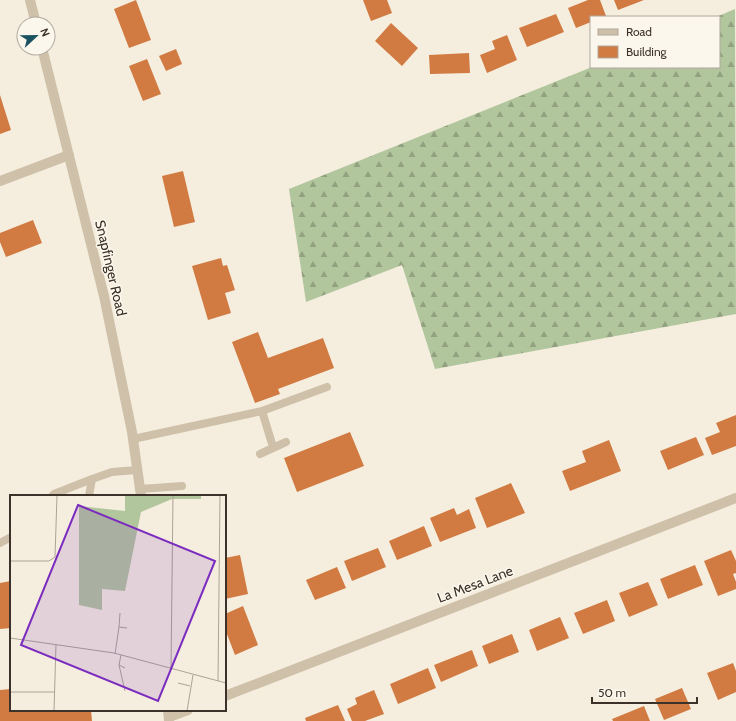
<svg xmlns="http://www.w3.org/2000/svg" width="736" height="721" font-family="Cabin,sans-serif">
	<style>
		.forest { fill: url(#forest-firs) }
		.building { fill: #d17a41 }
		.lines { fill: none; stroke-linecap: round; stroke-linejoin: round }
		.service { stroke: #cfc0a9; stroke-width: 8 }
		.minor { stroke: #cfc0a9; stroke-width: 10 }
		.tertiary { stroke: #cfc0a9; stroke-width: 10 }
		.labels { text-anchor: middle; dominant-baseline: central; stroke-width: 3; stroke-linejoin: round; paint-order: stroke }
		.street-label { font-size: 14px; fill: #3c322a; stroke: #fcf7ec }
		.inset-road { fill: none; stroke: #aba397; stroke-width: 1 }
		.view { fill: #7b2cbf; fill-opacity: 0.15; stroke: #7b2cbf; stroke-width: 2 }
		.inset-edge { fill: none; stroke: #3c322a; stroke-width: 2 }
	</style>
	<defs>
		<pattern id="forest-firs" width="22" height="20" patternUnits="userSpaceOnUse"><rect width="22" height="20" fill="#b2c69d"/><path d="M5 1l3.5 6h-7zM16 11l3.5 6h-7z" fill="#92a180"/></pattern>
	</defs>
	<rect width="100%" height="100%" fill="#f5eedf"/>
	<path class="forest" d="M735 9 736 314 435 369 402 265 306 302 289 189 592 67H719V17H716Z"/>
	<path class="building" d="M136 0 151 40 129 48 114 9Z
		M363 0H387L392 13 371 21Z
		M588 0H600L606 16 602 17H591V22L576 28 568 8Z
		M614 0H644L618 10Z
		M556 14 564 32 527 47 519 28Z
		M391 23 418 48 402 66 375 41Z
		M507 35 517 60 487 73 480 55 495 49 492 41Z
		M176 49 182 64 166 71 159 56Z
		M469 53 470 73 430 74 429 55Z
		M147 59 161 94 143 101 129 66Z
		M0 95 11 130 0 134Z
		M183 171 195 222 174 227 162 176Z
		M33 220 42 243 6 257 0 242V233Z
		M221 258 223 266 227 265 235 290 225 293 231 313 208 320 192 266Z
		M258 332 268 358 323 338 334 368 278 389 280 394 255 403 232 342Z
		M736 415V446L712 455 705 438 720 432 716 423Z
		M350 432 364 466 297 492 284 458Z
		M696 437 704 455 668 470 660 451Z
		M609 440 621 471 570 491 562 471 586 462 582 451Z
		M511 483 525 513 487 528 475 498Z
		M454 508 457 515 469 509 476 528 440 542 430 518Z
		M424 526 432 546 397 560 389 541Z
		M378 548 386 567 352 581 344 561Z
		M731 550 736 561V573L733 574 736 582V589L718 596 704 561Z
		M240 555 248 594 225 599V558Z
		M695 565 703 585 668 599 660 579Z
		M337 567 346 588 315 600 306 580Z
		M11 581V628L0 629V583Z
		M648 582 658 605 629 617 619 593Z
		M607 600 615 621 583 634 574 613Z
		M243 606 258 645 235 655 225 629V614Z
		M560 617 569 638 537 651 529 630Z
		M512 634 519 652 489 664 482 646Z
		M472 650 478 666 441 682 434 665Z
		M733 663 736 671V692L718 700 707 673Z
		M428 668 436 688 398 704 390 684Z
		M682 688 691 709 664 720 655 699Z
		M11 689V710H91L92 721H0V690Z
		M374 690 384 714 365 721H352L347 709 357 704 355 698Z
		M338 705 345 721H306L305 718Z
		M644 706 650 721H613L612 719Z"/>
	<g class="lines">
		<path class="service" d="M133 439 262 411
			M273 447 262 411 327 387
			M260 454 286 442
			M140 489 182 486
			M52 496 54 494 92 479
			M89 496 92 479 112 472 137 470
			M0 543 11 537"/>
		<path class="minor" d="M0 181 69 155
			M225 696 736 498
			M169 717 188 710"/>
		<path class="tertiary" d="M30 0 36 24
			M42 48 104 296 132 432 141 496
			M168 710 169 721"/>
	</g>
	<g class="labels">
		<g class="street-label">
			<text transform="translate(111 268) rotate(77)">Snapfinger Road</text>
			<text transform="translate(475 584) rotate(-21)">La Mesa Lane</text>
		</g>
	</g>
	<g transform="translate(10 495)">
		<rect width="216" height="216" fill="#f5eedf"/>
		<path d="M115 0H191V4H162L131 17 115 96 92 94V115L69 110V11L115 16Z" fill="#b2c69d"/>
		<path class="inset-road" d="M0 66H39L45 62 47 0M110 118 109 132 117 133M0 143 104 158 216 188M105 159 109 132M111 160 109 170 115 173M109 170 115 196M161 173 163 0M208 186 210 0M168 188 180 191M0 197H45M44 216 46 149M177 216 183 180"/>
		<path class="view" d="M68 10 205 66 148 206 11 150Z"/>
		<rect width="216" height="216" class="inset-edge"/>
	</g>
	<rect x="590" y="16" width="130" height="52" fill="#fcf7ec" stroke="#afa89e"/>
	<rect x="598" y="29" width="20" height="6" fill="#cfc0a9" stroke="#afa89e"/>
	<text x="626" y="36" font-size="12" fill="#3c322a">Road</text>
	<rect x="598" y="46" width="20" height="12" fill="#d17a41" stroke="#afa89e"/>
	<text x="626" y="56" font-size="12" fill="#3c322a">Building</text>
	<g transform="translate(36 36) rotate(68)"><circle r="19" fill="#fcf7ec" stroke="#afa89e"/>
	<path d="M0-3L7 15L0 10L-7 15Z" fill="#1a5262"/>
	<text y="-6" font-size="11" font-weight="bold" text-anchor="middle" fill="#3c322a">N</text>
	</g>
	<path d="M592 697v6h105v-6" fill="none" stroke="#3c322a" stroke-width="2"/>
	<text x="598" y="697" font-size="12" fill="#3c322a" stroke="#fcf7ec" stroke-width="3" paint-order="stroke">50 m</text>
</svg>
